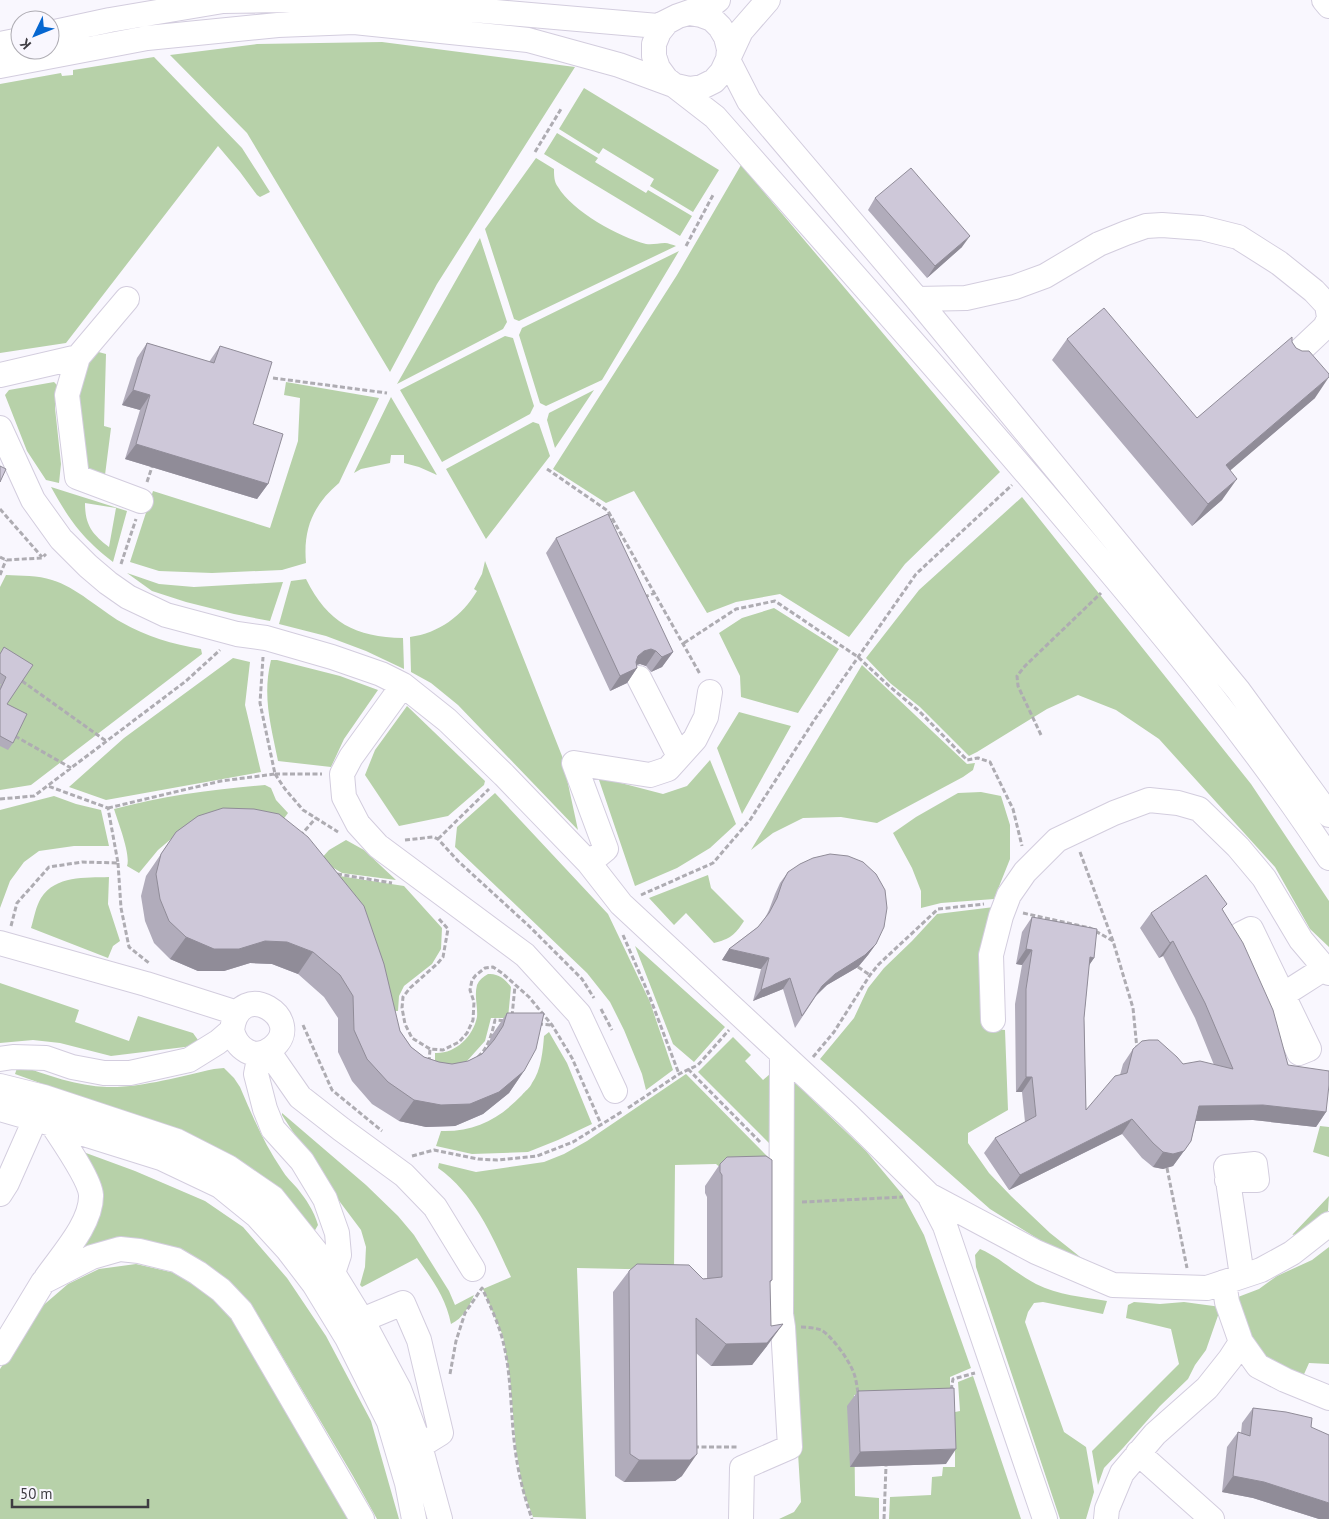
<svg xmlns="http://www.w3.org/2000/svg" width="1329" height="1519" font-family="'PT Sans',sans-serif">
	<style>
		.green { fill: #b7d1a9; fill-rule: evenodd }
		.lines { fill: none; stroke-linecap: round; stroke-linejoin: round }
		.minor-casing { stroke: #d3cdde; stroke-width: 26 }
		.path { stroke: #aeacb2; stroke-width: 3; stroke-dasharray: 5 2.5; stroke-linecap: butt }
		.minor { stroke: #fff; stroke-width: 24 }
		.wall { fill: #b1acbb }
		.shaded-wall { fill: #908c98 }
		.building { fill: #cec8d9; stroke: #908c98 }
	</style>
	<rect width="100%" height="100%" fill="#f9f7fe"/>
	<path class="green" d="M382 42 575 67 437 284 390 372 247 133 170 55 257 44Z
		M154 57 242 148 270 192 260 197 257 195 240 172 218 146 66 343 0 353V84L61 73 62 76 73 75V70Z
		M584 88 719 170 693 212 650 186 654 179 603 148 599 154 559 129Z
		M557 133 598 158 595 162 646 193 648 190 692 216 680 236 544 154Z
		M536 158 554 169C554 175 554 182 558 187 572 211 619 237 646 244 653 245 658 243 665 243 668 243 673 245 676 246L519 321 514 319 485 229Z
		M741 165 1000 472 905 564 849 637 780 594 736 602 707 613 634 491 606 503 553 469 677 275Z
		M480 238 507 322 503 329 397 384Z
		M679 251 602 380 546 406 540 403 519 335 522 328Z
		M505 336 513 338 534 406 530 414 442 462 400 390Z
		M91 350 106 354 104 426 111 428 105 475 91 471 87 468 79 411V384Z
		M54 382 57 385 55 408 61 464 59 483 46 480 27 451 5 395 9 390Z
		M286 382 379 398 339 483C313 505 303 529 306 563L282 570 212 573 159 571 130 562 153 491 270 528 298 441 300 398 284 395Z
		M594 390 555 448 547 420 549 413Z
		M391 397 437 475 419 467 404 463V455H391L390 463 361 469 354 473Z
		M533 422 539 424 550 456 486 539 446 469Z
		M51 487 127 511 113 562C82 538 70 521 51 487ZM85 503 116 508 109 547C92 534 85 525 85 503Z
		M1022 497 1251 784 1329 901V947L1310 929 1275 867 1159 739 1116 710 1078 695 1047 709 977 752 969 756 920 707 890 683 866 658 919 590Z
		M485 561 562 756 578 830 458 705 431 683 411 672 410 637C439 633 462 616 477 591L474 589 482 574Z
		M127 573 159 584 194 587 283 582 270 621 234 614 186 602 152 591Z
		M6 575C21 576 38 575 52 580 76 587 100 610 121 622 147 637 172 644 201 649L202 654 31 785 0 790V587Z
		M306 579C328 623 355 637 403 638L404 669 366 651 326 636 279 624 291 581Z
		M774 608 839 649 798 713 741 697 740 676 719 633 742 618Z
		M233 658 250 662 245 705 261 772 106 800 69 787 124 738Z
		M271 660H277L340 676 378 690 344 739 331 767 278 761C271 725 262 697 271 660Z
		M862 665 967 764 975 763 973 770 963 777 877 823 841 817 803 818 773 833 751 850Z
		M407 706 485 781 484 785 448 816 399 826 365 775 375 750Z
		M739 712 791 726 742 814 717 748Z
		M710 760 736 824 710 848 677 868 635 886 598 777 663 794 687 786Z
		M265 785 271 788 276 800 288 813 282 821 171 839 158 850 139 873 127 866C131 855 118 822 114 809 163 796 214 789 265 785Z
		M981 792 1001 796 1010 825V859L994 899 941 903 921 908V891L912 868 893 833 916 817 958 793Z
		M495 793 608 914 650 1002 673 1070 646 1090 642 1074 624 1030 610 1002 587 973 455 847 457 827Z
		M54 796 76 804 101 810 109 846H74L39 851 24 862 10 881 0 908V810Z
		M346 840 364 850 396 880 342 873 320 860 329 850Z
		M333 875 404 886 442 928 441 949 432 964 404 986 399 996 398 1011H384Z
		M708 875 711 888 744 921C735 935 730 939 714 943L686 913 674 925 649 898Z
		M109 877 108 904 120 941 113 946 108 958 31 928C34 918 36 906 41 898 56 875 85 878 109 877Z
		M994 907 986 1028 1005 1030 1008 1110 968 1133V1143L989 1173 1011 1196 1050 1233 1084 1260 1080 1265 990 1209 820 1059 854 1018 868 988 884 968 912 941 937 914Z
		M635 946 725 1027 694 1062 673 1044Z
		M488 974C498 973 505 979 511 987L508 1018H491L485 1041 467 1061 450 1068H435V1053C455 1054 473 1037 477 1017 478 1007 474 996 477 985 479 980 483 977 488 974Z
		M0 983 79 1010 75 1022 129 1041 138 1016 193 1033 198 1040 193 1046 111 1056 60 1043 33 1040 0 1043Z
		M549 1032 567 1063 592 1124 558 1140 528 1152 472 1154 436 1146 441 1131C475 1132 499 1119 522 1095 525 1091 530 1088 532 1083 541 1071 543 1050 544 1036Z
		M733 1037 751 1055 745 1061 763 1080 770 1074 774 1077 771 1145 698 1072Z
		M18 1065C47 1075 77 1086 107 1087 141 1088 181 1076 214 1069L224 1068 234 1078 240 1087C252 1115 264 1144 282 1170 286 1177 292 1182 297 1188 306 1199 314 1211 318 1225L314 1232 76 1096 15 1074Z
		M686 1074 771 1160 728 1174 716 1164 675 1165 674 1270 577 1268 586 1519 533 1517 523 1490 516 1449 510 1378 503 1336 483 1289 511 1277C493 1238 475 1194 438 1168L439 1163 476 1172 544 1162 564 1154 587 1141Z
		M789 1077 866 1151 902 1194 924 1235 971 1368 950 1377V1389L854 1395 855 1496 879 1498V1519H779L794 1512 801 1502 790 1322Z
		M282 1113 366 1185 398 1216 414 1235 449 1291 455 1305 474 1295C469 1307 463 1318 451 1324 446 1298 432 1279 417 1258L362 1287 360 1285 365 1267 366 1247 361 1230 328 1186 282 1115Z
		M1320 1126 1329 1127V1157L1313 1152Z
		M67 1146 135 1171 205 1201 243 1227 287 1278 326 1336 371 1421 399 1519H377L353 1476 253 1307 208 1268 166 1251 66 1261 93 1196Z
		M1329 1196 1328 1211 1303 1233 1292 1235Z
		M1329 1247V1364L1309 1363 1301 1381 1252 1349 1238 1297 1259 1289 1277 1276 1312 1260Z
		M980 1249C1001 1258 1016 1274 1036 1284 1058 1295 1083 1297 1107 1301L1103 1314 1043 1302 1034 1303 1028 1312 1025 1322 1064 1432 1086 1447 1094 1492 1086 1519H1060L976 1267 975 1255Z
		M136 1264 175 1273 207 1294 236 1321 354 1519H0V1369L39 1309 68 1284 99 1269Z
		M1134 1302 1160 1304 1184 1302 1221 1307 1206 1350 1195 1365 1188 1379 1160 1406 1123 1448 1104 1468 1098 1485 1092 1451 1179 1364 1171 1329 1126 1318 1128 1305Z
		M973 1376 1021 1519H889L890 1497 931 1495 932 1477 942 1476 943 1467H955V1412L960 1411 958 1382Z"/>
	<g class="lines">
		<defs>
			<path id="minor" d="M1324 0 1329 6
				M50 33 110 20 223 1 277 0 415 5 658 26 678 16 713 4 718 0
				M0 44 20 40
				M0 66 147 38 278 25 354 22 528 40 619 65 676 86 689 89 702 87 714 81 722 72 741 31 768 0
				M917 299 966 298 1015 287 1045 276 1099 244 1126 233 1146 226 1162 225 1202 228 1238 237 1279 263 1314 291 1327 305 1329 317
				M78 357 67 395 77 477 141 501
				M1290 360 1325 327 1329 318
				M0 375 78 357 127 299
				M0 428 33 500 61 539 88 566 108 583 128 597 166 615 237 634 266 638 332 657 381 674 403 685 447 720 504 775 589 863 621 904 848 1115 929 1195 1036 1252 1113 1285 1207 1288 1261 1270 1292 1253 1329 1224
				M639 678 679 756
				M403 685 351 757 342 774 344 797 358 824 378 846 525 955 579 1014 615 1091
				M1329 815 1238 690 917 299 749 101 728 60 729 49 726 37 720 27 712 19 701 15 689 13 678 16 667 22 659 32 654 44V56L658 68 666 79 715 117C835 254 957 390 1074 529 1164 635 1253 742 1329 858
				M589 863 606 849 574 763 650 775 668 769 695 739 706 717 710 692
				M0 943 146 984 237 1013
				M1275 1000 1241 934 1251 929 1309 1049 1299 1053 1275 1000 1289 991 1325 968
				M993 1020 991 955 1001 916 1009 895 1025 872 1057 840 1114 813 1149 800 1178 803 1199 809 1238 847 1264 878 1301 940 1329 973
				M268 1051 300 1097 341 1129 404 1175 435 1207 473 1269
				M260 1054 256 1074 265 1109 273 1129 302 1161 325 1199 337 1233 339 1255 333 1273
				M0 1059 13 1057 46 1058 72 1067 104 1073H130L189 1060 218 1042 232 1030C239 975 308 1020 272 1048 254 1062 236 1048 232 1030
				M0 1086 44 1097 177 1141 228 1167 273 1198 333 1273 362 1320 399 1389 420 1446 440 1519
				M0 1109 52 1124 161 1158 220 1186 257 1216 288 1250 314 1284 347 1338 389 1422 407 1483 414 1519
				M1227 1180H1257L1255 1164 1226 1167 1242 1276
				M0 1194 7 1183 41 1106
				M929 1195 945 1226 1045 1519
				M46 1278C62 1255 92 1223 91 1195 90 1179 61 1138 52 1124
				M1224 1282 1227 1302 1241 1342 1258 1366 1285 1380 1329 1398
				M362 1320 403 1303 419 1340 441 1433 420 1446
				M0 1353 43 1282 92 1257 120 1249 139 1251 176 1260 198 1273 221 1290 241 1311 362 1519
				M1138 1453 1212 1519
				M741 1519 742 1468 790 1447 783 1327 781 1314 782 1054
				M1106 1519 1107 1509 1122 1473 1155 1434 1207 1388 1230 1359 1241 1342"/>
		</defs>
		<use href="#minor" class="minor-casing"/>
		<path class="path" d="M535 152 561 109
			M686 246 713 195
			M273 378 387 393
			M547 469 608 511 700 674
			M147 482 152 467
			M0 509 42 557
			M0 557 6 560 42 558 46 554
			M121 564 136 519
			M0 575 6 560
			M644 597 655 593
			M684 643 736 609 775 601 858 657 889 686 920 712 967 760 978 758 990 762 1013 809 1022 846
			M22 681 106 741
			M1041 735 1018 686 1017 676 1025 666 1101 593
			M15 736 71 768
			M275 774 285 789 303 810 338 832
			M275 774H322
			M0 799 34 796 186 681 220 650
			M108 808 221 781 275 774 260 703 263 657
			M300 836 316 818
			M438 839 489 789
			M405 840 433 837 438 839 458 861 530 927 582 979 594 998
			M1080 852 1113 941 1133 1008 1137 1049
			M118 863 121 908 129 947 149 963
			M337 874 392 883
			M641 895 713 863 750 820 815 719 916 574 1012 485
			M1023 913 1090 928 1113 941
			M439 919 448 929 443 957 437 964 410 988 403 997 402 1008 405 1024 412 1038 430 1049 443 1050 459 1042 467 1033 473 1020 474 1002 470 990 472 980 476 975 485 968 493 967 502 973 529 997 552 1025 572 1058 601 1124
			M11 926 17 903 49 867 82 862 118 863 108 808 48 786
			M623 935 649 995 679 1074
			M858 967 870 975
			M601 1009 612 1030
			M512 1016 515 986
			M538 1024 552 1025
			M303 1025 332 1090 382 1131
			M478 1057C489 1047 492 1033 495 1020L505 1021
			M813 1057 834 1032 870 975 879 964 938 909 984 904
			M429 1062 430 1049
			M688 1069 761 1143
			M628 1108 679 1074 698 1065 729 1030
			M412 1156 434 1150 478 1159 497 1160 537 1156 573 1142 623 1111
			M1167 1168 1187 1268
			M802 1202 903 1197
			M801 1327C808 1327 815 1328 821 1330 832 1336 848 1359 853 1371 856 1378 857 1386 858 1394
			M450 1374 456 1341 465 1313 482 1288C489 1303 496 1318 501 1334 512 1371 510 1411 515 1448 518 1473 524 1496 532 1519
			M951 1390 953 1379 975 1373
			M694 1447H737
			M884 1519 886 1466"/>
		<use href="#minor" class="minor"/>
	</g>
	<path class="wall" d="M875 198 962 247 927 278 868 210Z
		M1067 339 1197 418 1292 342 1296 348 1315 398 1230 470 1222 500 1192 526 1052 360Z
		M147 343 209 362 220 346 253 424 268 484 257 499 125 459 140 410 122 405 137 358Z
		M556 538 673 652 662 667 651 672 646 666 640 664 636 665 637 668 627 683 610 691 546 553Z
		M4 647 7 704 13 743 8 750 0 746V686L1 684H0V654Z
		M198 816 400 1031 411 1047 424 1057 439 1062 452 1064 468 1061 482 1054 487 1047 492 1035 507 1013 524 1071 509 1093 483 1114 455 1126 426 1127 399 1121 372 1104 352 1081 338 1052V1018L324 997 298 974 272 964 250 963 224 971H198L170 959 154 943 145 921 141 896 146 876 176 832Z
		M788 872 876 944 868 955 858 967 827 985 816 996 795 1028 783 989 753 1001 761 969 722 960 729 949 758 927 764 920 769 910 775 894 780 883Z
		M1223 910 1288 1065 1326 1112 1316 1127 1253 1120 1196 1121 1191 1141 1173 1166 1163 1169 1153 1167 1142 1158 1122 1134 1009 1190 984 1153 995 1138 1025 1122 1022 1092H1016L1015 1004 1022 965 1016 964 1022 932 1032 917 1094 958 1089 965 1084 1018 1086 1110 1120 1075 1123 1064 1133 1049 1183 1064 1214 1065 1195 1018 1163 956 1159 958 1140 928 1151 913Z
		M720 1164 772 1280 770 1283 767 1346 752 1365 711 1366 696 1353 682 1476 675 1481 624 1482 615 1476 613 1292 629 1271 703 1279 707 1278V1197L705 1193V1186Z
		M858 1391 946 1464 850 1467 847 1406Z
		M1253 1408 1311 1427 1329 1519H1319L1253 1498 1222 1492 1227 1447 1238 1432 1241 1433 1242 1423Z"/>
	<path class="shaded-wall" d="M970 236 962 247 927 278 935 266Z
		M1329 377 1315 398 1211 487 1226 465Z
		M133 390 150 395 140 410 122 405Z
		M136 444 268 484 257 499 125 459Z
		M1237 479 1222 500 1192 526 1208 504Z
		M651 649 656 651 646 666 640 664 633 666 638 656 644 651Z
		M673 652 662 667 651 672 662 657Z
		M637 668 627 683 610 691 620 676Z
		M186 937 287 942 313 952 298 974 272 964 250 963 224 971H198L170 959Z
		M1173 941 1163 956 1159 958 1170 943Z
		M876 944 868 955 858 967 827 985 814 997 822 986 835 974Z
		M729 949 769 958 761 969 722 960Z
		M1026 949 1032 950 1022 965 1016 964Z
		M1090 957 1094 958 1084 973Z
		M790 978 783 989 753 1001 761 990Z
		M524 1071 509 1093 483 1114 455 1126 426 1127 399 1121 414 1100Z
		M1026 1077H1032L1022 1092H1016Z
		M1263 1105 1326 1112 1316 1127 1253 1120 1189 1121 1199 1106Z
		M1132 1119 1122 1134 1009 1190 1020 1175Z
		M1184 1151 1173 1166 1163 1169 1153 1167 1163 1152Z
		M783 1324 767 1346 752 1365 711 1366 726 1344Z
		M956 1449 946 1464 850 1467 860 1452Z
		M697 1454 682 1476 675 1481 624 1482 639 1460Z
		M1233 1476 1264 1482 1329 1503V1519H1319L1253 1498 1222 1492Z"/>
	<path class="building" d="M911 168 970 236 935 266 875 198Z
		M1104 308 1197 418 1292 337V342L1296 348 1302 351H1309L1329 374V377L1226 465 1237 479 1208 504 1067 339Z
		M147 343 214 363 220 346 272 362 253 424 283 434 268 484 136 444 150 395 133 390Z
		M0 466 6 469 0 482Z
		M608 514 673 652 662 657 656 651 651 649 644 651 638 656 636 662 637 668 620 676 556 538Z
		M4 647 33 665 7 704 27 714 13 743 0 736V690L6 677 0 673V654Z
		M223 808 254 809 279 814 308 837 364 906 384 964 400 1031 411 1047 424 1057 439 1062 452 1064 468 1061 482 1054 494 1040 503 1026 507 1013H544L536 1049 524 1071 499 1092 470 1104 441 1105 414 1100 388 1082 367 1059 354 1030 353 996 340 975 313 952 287 942 265 941 239 949H214L186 937 169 921 160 899 156 874 161 854 176 832 198 816Z
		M830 854 848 856 863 862 876 874 885 890 887 908 884 927 876 944 865 955 835 974 822 986 802 1016 790 978 761 990 769 958 729 949 758 927 769 913 777 898 782 883 788 872 800 864 813 858Z
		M1206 875 1227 904 1222 909 1243 943 1273 1010 1288 1065 1329 1071V1085L1326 1112 1263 1105 1199 1106 1191 1141 1184 1151 1173 1154 1163 1152 1153 1143 1132 1119 1020 1175 995 1138 1036 1116 1032 1077H1026V989L1032 950 1026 949 1032 917 1097 929 1094 958 1090 957 1084 1018 1086 1110 1115 1076 1127 1073 1133 1049 1142 1041 1149 1040H1158L1177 1057 1183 1064 1200 1061 1233 1069 1205 1003 1173 941 1170 943 1151 913Z
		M766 1156 772 1160V1280L770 1281 771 1326 783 1324 767 1343 726 1344 696 1318 697 1454 690 1460H639L630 1454 629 1271 637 1264 689 1265 703 1279 722 1277V1175L720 1172V1164L727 1157Z
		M954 1388 956 1449 860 1452 858 1391Z
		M1253 1408 1286 1412 1312 1418 1311 1427 1329 1435V1503L1264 1482 1233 1476 1238 1432 1250 1436Z"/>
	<g transform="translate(35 35) rotate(227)"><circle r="24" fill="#f9f7fe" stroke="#aeacb3"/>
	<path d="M0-4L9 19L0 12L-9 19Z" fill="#0667d0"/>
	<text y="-8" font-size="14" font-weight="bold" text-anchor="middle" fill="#3e3c42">K</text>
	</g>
	<path d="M12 1499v8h136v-8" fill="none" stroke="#3e3c42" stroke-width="2.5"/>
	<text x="20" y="1499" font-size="15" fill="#3e3c42" stroke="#f9f7fe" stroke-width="4" paint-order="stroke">50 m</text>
</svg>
